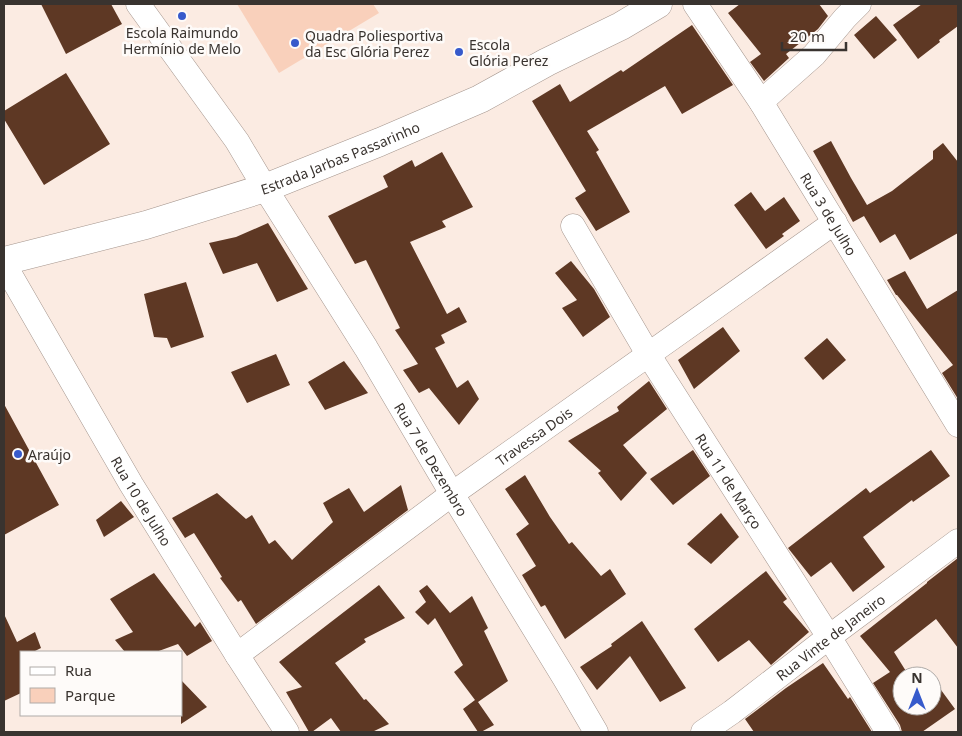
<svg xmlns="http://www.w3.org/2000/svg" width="962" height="736" font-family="'Noto Sans',sans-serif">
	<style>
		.green { fill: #f9d0bb }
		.building { fill: #5e3824 }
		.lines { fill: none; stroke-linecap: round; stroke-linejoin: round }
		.minor-casing { stroke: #a5968e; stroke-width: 25 }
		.tertiary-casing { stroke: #a5968e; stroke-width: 29 }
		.minor { stroke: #fff; stroke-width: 24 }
		.tertiary { stroke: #fff; stroke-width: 28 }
		.poi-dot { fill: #375acb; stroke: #fefbf9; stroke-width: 2 }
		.labels { text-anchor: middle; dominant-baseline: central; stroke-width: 5; stroke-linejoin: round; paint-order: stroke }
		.poi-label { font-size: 14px; fill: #39332f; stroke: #fefbf9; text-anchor: start }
		.street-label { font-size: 14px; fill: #39332f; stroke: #fefbf9 }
	</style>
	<rect width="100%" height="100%" fill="#fbebe2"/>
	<path class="green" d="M237 4H373L379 13 279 73Z"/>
	<path class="building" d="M41 4H111L122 24 66 54Z
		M740 4H819L828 16 818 29 786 54 789 58 764 81 750 62 761 54 728 13Z
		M922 4H958V26L939 40 940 42 918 59 893 25Z
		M876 16 897 40 874 59 854 35Z
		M692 25 733 85 682 114 665 86 587 131 599 150 596 152 630 212 596 231 575 198 586 191 532 101 560 84 570 102 621 70 623 72Z
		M66 73 110 144 44 185 4 119V111Z
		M831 141 851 178 867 205 892 191 933 159V151L943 143 958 162V233L910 260 895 234 880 243 864 216 853 222 813 151Z
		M442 152 473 207 442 221 446 227 410 242 447 314 459 307 467 322 441 335 445 343 435 348 457 388 468 380 479 399 459 425 429 388 419 393 403 370 418 364 395 330 400 328 366 260 355 264 328 216 388 187 383 176 412 160 415 167Z
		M751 192 765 211 784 197 800 221 782 234 784 236 766 249 734 205Z
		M268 223 308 289 277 302 257 263 223 274 209 243 236 237Z
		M571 261 594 289 610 317 583 337 562 308 577 300 555 273Z
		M905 271 927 309 958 290V399L942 373 953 365 897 295H896L887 280Z
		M186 282 204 337 171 348 167 338 154 337 144 294Z
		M723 327 740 351 694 389 678 360Z
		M827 338 846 360 823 380 804 358Z
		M276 354 290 385 247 403 231 372Z
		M344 361 368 393 325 410 308 382Z
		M649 381 667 409 623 445 647 473 621 501 598 473 601 471 568 441 619 411 617 407Z
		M4 404 59 505 4 535Z
		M693 450 710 476 673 505 650 479Z
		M931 450 950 476 913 502 912 500 863 537 885 567 853 592 831 562 811 577 788 548 866 488 870 493Z
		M525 475 550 517 569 544 572 542 601 576 610 569 626 594 565 639 545 605 541 607 522 575 536 566 516 534 529 524 505 489Z
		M401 485 408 510 256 624 241 600 238 602 220 578 222 577 194 533 185 538 172 518 217 493 246 519 252 515 269 544 275 540 292 560 333 522 323 503 349 488 364 512Z
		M121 501 134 517 104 537 96 520Z
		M721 513 739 537 711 564 687 544Z
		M958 558V648L936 619 894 652 909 676H902V706H932V680L933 679 955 709 922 732H902L900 725 873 683 890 672 860 636 927 583V582Z
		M766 571 787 599 783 602 809 632 771 665 749 640 718 662 694 629Z
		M154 573 195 627 200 622 212 641 187 656 178 644 156 652H125L115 640 133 632 110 599Z
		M379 585 405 618 364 639 366 642 335 663 364 700 366 699 389 724 372 732H341L331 718 312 732H309L286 692 302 687 279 662Z
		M427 585 450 613 472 596 488 628 484 631 508 681 478 702 494 725 481 732H478L463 709 475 700 454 672 463 665 435 618 428 625 415 612 426 602 419 591Z
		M4 614 17 642 35 632 41 648 33 652H21V693L4 701Z
		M642 621 686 688 660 702 630 656 597 690 580 667 612 646 611 644Z
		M823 663 848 699 850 697 872 732H754L745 719 786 688Z
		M181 680 207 707 181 724Z"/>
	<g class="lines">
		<defs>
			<g id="minor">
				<path id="s1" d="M138 4 237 141 265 188 366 348 452 494 565 679 596 732"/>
				<path id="s2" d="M695 4 761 102 958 425"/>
				<path d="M761 102 814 55 845 18 859 4"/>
				<path id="s3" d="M573 226 648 354 829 637 888 732"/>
				<path id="s4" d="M4 264 131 484 237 655 287 732"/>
				<path id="s5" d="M237 655 452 494 835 222"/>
				<path id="s6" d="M703 732 732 712 829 637 958 541"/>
			</g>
			<g id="tertiary">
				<path id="s7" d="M4 261 146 225 265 188 380 142 480 99 547 62 621 26 658 4"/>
			</g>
		</defs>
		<use href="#minor" class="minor-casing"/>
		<use href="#tertiary" class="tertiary-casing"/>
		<use href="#minor" class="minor"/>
		<use href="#tertiary" class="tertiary"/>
	</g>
	<g class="poi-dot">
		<circle cx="182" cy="16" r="5"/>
		<circle cx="295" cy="43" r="5"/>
		<circle cx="459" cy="52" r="5"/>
		<circle cx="18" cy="454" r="5"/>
	</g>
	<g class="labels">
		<g class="poi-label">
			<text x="182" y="32" text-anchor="middle">Escola Raimundo<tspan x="182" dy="16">Hermínio de Melo</tspan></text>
			<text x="305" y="35">Quadra Poliesportiva<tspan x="305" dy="16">da Esc Glória Perez</tspan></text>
			<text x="469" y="44">Escola<tspan x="469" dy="16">Glória Perez</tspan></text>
			<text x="28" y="454">Araújo</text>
		</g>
		<g class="street-label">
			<text stroke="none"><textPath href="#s7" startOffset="352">Estrada Jarbas Passarinho</textPath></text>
			<text stroke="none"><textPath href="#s2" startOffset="249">Rua 3 de Julho</textPath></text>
			<text stroke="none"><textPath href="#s5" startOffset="369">Travessa Dois</textPath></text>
			<text stroke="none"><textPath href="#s1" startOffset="542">Rua 7 de Dezembro</textPath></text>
			<text stroke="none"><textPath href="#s3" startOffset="299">Rua 11 de Março</textPath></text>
			<text stroke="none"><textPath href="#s4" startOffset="274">Rua 10 de Julho</textPath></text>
			<text stroke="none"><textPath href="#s6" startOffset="159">Rua Vinte de Janeiro</textPath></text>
		</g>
	</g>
	<rect width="962" height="736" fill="none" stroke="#39332f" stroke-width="10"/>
	<rect x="20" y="651" width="162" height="65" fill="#fefbf9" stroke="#afaba8"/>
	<rect x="30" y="667" width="25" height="8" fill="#ffffff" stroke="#afaba8"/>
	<text x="65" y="676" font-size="15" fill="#39332f">Rua</text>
	<rect x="30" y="688" width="25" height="15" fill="#f9d0bb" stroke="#afaba8"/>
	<text x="65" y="701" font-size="15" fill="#39332f">Parque</text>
	<g transform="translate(917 691)"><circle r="24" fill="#fefbf9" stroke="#afaba8"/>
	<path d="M0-4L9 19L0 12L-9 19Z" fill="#375acb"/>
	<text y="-8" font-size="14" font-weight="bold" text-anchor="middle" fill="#39332f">N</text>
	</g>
	<path d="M782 42v8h64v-8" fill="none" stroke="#39332f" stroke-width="2.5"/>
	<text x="790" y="42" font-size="15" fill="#39332f" stroke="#fefbf9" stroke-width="4" paint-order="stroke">20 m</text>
</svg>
